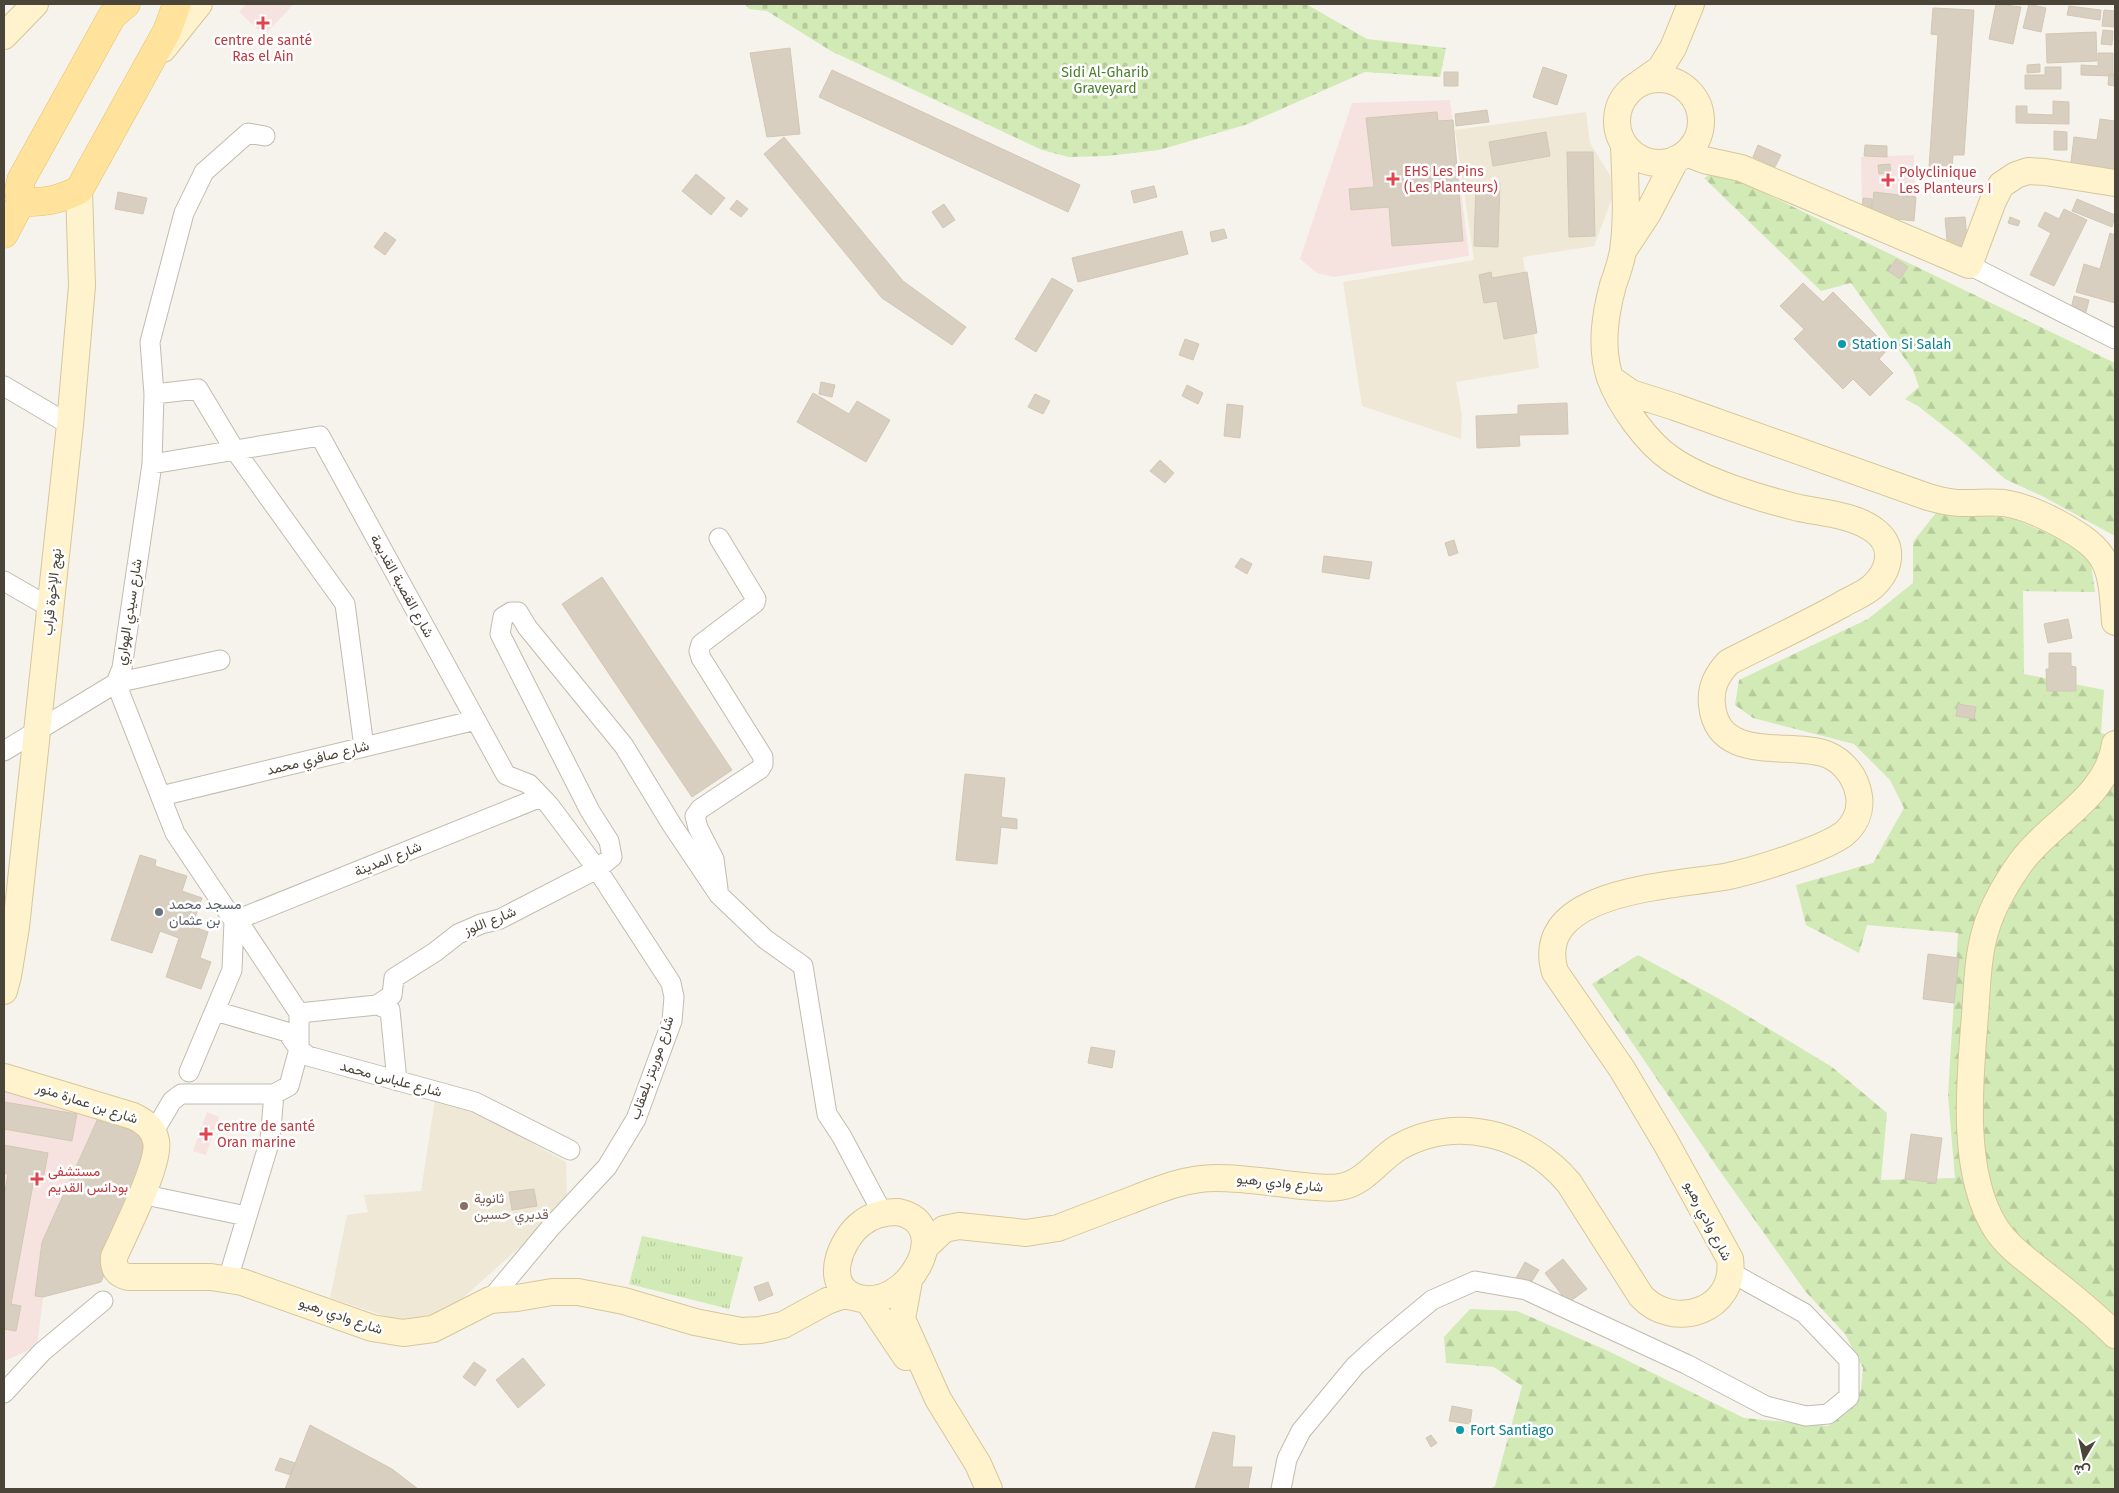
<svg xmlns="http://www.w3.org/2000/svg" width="2119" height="1493" font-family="'Fira Sans',Vazirmatn,sans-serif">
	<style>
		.education { fill: #efe8d6 }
		.medical { fill: #f6e3e0 }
		.forest { fill: url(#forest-firs) }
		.cemetery { fill: url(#cemetery-stones) }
		.park { fill: url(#park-tufts) }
		.building { fill: #d8cfc1; stroke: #d3c7b4 }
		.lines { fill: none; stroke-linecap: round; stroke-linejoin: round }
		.street-casing { stroke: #c2bbae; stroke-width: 21 }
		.secondary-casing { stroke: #d6c79b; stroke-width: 28 }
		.primary-casing { stroke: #e6c16a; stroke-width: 29 }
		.street { stroke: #fff; stroke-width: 19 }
		.secondary { stroke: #fff3cd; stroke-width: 26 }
		.primary { stroke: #ffe39c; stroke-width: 28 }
		.health-dot { fill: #e0444e; stroke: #fff; stroke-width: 2 }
		.culture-dot { fill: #0f9aa8; stroke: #fff; stroke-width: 2 }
		.worship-dot { fill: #6b7280; stroke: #fff; stroke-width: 2 }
		.education-dot { fill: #8d6e63; stroke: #fff; stroke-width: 2 }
		.labels { text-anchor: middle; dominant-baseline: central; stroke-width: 5; stroke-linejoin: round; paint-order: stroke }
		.health-label { font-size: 14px; fill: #be3a42; stroke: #fff; text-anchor: start }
		.park-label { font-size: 14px; fill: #4a7f2a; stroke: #fff }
		.culture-label { font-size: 14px; fill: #0d838f; stroke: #fff; text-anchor: start }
		.street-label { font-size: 14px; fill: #4b4439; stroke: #fff }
		.worship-label { font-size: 14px; fill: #5b616d; stroke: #fff; text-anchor: start }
		.education-label { font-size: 14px; fill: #785e54; stroke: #fff; text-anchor: start }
	</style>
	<defs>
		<pattern id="forest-firs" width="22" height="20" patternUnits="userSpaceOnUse" patternTransform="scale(1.25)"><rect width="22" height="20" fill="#d2eab5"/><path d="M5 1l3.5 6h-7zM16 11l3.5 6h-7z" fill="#b6ca9c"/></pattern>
		<pattern id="cemetery-stones" width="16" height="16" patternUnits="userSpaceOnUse" patternTransform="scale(1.25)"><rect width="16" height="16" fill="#d2eab5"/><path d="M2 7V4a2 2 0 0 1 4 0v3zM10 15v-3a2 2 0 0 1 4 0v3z" fill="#b6ca9c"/></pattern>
		<pattern id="park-tufts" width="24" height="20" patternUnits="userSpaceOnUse" patternTransform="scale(1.25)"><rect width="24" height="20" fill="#d2eab5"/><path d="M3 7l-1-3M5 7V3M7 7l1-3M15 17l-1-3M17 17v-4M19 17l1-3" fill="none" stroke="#b6ca9c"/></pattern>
	</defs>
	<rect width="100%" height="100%" fill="#f6f3ec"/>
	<path class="education" d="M1586 112 1590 143 1610 175 1613 196 1594 246 1523 257 1539 368 1456 382 1462 415 1461 439 1362 406 1343 282 1474 260 1455 130Z
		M435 1099 466 1107 566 1162 567 1200 538 1231 448 1311 410 1324 330 1298 347 1215 368 1212 364 1195 421 1191Z"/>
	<path class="medical" d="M246 4H294L264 35 239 12Z
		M1450 100 1469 256 1334 277 1317 273 1300 259 1352 103Z
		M1914 155 1915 203 1862 204 1861 157Z
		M4 1089 99 1116 42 1242 35 1296 43 1297 37 1347 4 1361Z
		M207 1112 219 1117 206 1155 193 1151Z"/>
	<path class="forest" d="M1717 170 2115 363V536L2044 497 2005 479 1960 439 1918 406 1905 399 1919 387 1913 370 1851 283 1821 291 1704 178Z
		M1939 509 2014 519 2070 543 2090 558 2095 592 2023 591 2024 674 2104 690 2101 733 2115 737V1489H1490L1495 1486 1522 1386 1494 1367 1446 1363 1444 1337 1470 1309 1517 1311 1608 1351 1744 1418 1828 1426 1855 1404 1861 1389 1863 1368 1845 1334 1805 1291 1717 1167 1592 984 1638 955 1723 1001 1832 1067 1887 1113 1881 1180 1955 1178 1948 1095 1958 933 1867 925 1859 953 1806 925 1796 885 1873 863 1904 808 1890 780 1854 744 1753 718 1735 705 1739 680 1868 619 1913 583V542Z"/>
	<path class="cemetery" d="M745 4H1306L1367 39 1446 48 1440 77 1365 72 1245 125 1159 150 1107 156 1069 157 1042 150 831 51 767 11 749 9Z"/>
	<path class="park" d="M642 1236 743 1257 729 1309 629 1284Z"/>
	<path class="building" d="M1996 4 2021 7 2013 44 1989 39Z
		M2029 4 2046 8 2041 32 2023 28Z
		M2069 6 2101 10 2100 20 2067 15Z
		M1933 8 1974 10 1964 155H1953L1952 169 1929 168 1938 35 1931 34Z
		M2104 10 2115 11V27L2102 26Z
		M2103 30 2113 31 2112 45 2101 44Z
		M2096 32 2097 61 2047 63 2046 34Z
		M790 48 800 134 767 137 750 53Z
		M2098 53H2113V76L2081 75V65L2098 66Z
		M2040 64V72L2027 73V65Z
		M1543 67 1567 75 1557 105 1533 97Z
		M2045 67H2061V89H2025V75H2045Z
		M832 70 1080 185 1068 212 819 97Z
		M1444 72H1458V86H1444Z
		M2109 74H2115V86L2108 85Z
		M2053 101 2069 102V124L2016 123V106H2027V114L2053 115Z
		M1487 110 1489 122 1456 126 1455 114Z
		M1437 112 1438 121 1453 120 1463 241 1392 246 1389 207 1351 210 1349 189 1374 187 1366 118Z
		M2100 119 2115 121V176L2070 170 2074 137 2097 140Z
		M2054 131 2067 132V150H2054Z
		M1546 132 1550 156 1493 166 1489 142Z
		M784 137 903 281 966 327 952 345 882 298 764 154Z
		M1758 145 1781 155 1775 167 1753 157Z
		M1865 145 1887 146V157L1864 156Z
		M1567 152H1593L1595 236 1569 237Z
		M1890 164 1891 173 1879 174 1878 165Z
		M696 174 725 198 711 215 682 191Z
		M1476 182 1500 183 1498 247 1474 246Z
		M1154 186 1157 197 1134 203 1131 191Z
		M118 192 147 198 143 214 115 209Z
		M1874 192 1916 197 1914 221 1871 216Z
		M1863 198 1872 199 1871 214 1862 213Z
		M2077 199 2115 215 2112 227 2072 211Z
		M737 200 748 209 741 217 730 209Z
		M944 204 955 220 943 228 932 212Z
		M2064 209 2087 220 2054 286 2030 275 2051 233 2038 226 2045 212 2059 219Z
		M1965 217 1968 250 1948 252 1945 218Z
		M2010 217 2020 221 2018 226 2008 223Z
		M1224 229 1227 238 1212 242 1210 232Z
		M1182 231 1188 254 1078 282 1072 258Z
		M385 232 396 240 385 255 374 247Z
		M2110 233 2115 235V303L2076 292 2084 264 2100 269Z
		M1896 259 1908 267 1900 279 1888 271Z
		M1491 272 1492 278 1527 272 1537 333 1504 339 1497 301 1484 303 1479 275Z
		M1052 278 1073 290 1036 352 1015 339Z
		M1803 283 1823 302 1833 292 1889 348 1879 359 1893 373 1870 396 1853 379 1843 389 1794 339 1804 329 1780 306Z
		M2074 296 2089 300 2085 316 2070 313Z
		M1185 339 1199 344 1193 360 1179 355Z
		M821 382 835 385 832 397 819 394Z
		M1187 385 1203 393 1198 404 1182 396Z
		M813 393 849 414 857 401 890 420 866 462 797 422Z
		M1035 394 1050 401 1043 414 1028 407Z
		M1567 403 1568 434 1519 435 1520 446 1477 448 1476 416 1518 414V405Z
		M1227 404 1243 406 1240 438 1224 436Z
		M1160 460 1174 473 1165 483 1150 471Z
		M1454 540 1458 553 1449 556 1445 543Z
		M1324 556 1372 562 1369 579 1322 572Z
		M1241 558 1252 564 1247 574 1235 567Z
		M602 577 732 770 692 797 562 604Z
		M2068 619 2072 638 2048 643 2044 624Z
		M2049 653H2071V666L2076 667V691H2047L2046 669H2049Z
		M1958 704 1976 707 1974 719 1956 716Z
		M965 774 1005 778 1001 817 1017 819V829L1001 827 997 864 956 860Z
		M140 855 156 860 155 866 187 876 182 891 202 898 192 926 208 932 200 958 211 962 201 989 166 977 179 938 160 931 152 953 111 940Z
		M1928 954 1959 958 1954 1003 1923 999Z
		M1091 1047 1115 1051 1112 1068 1088 1063Z
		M4 1102 77 1114 72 1141 4 1129Z
		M99 1116 153 1141 154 1156 101 1282 43 1297 35 1296 42 1242Z
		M1911 1134 1942 1138 1936 1183 1905 1179Z
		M4 1145 48 1153 43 1180 34 1179 11 1304 21 1306 16 1331 4 1329V1197L8 1174 4 1173Z
		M534 1189 537 1206 512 1210 509 1192Z
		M1563 1259 1587 1289 1568 1303 1545 1273Z
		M1525 1262 1539 1270 1529 1286 1516 1278Z
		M768 1282 773 1295 759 1301 754 1287Z
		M523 1358 545 1385 518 1408 496 1380Z
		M474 1362 486 1370 475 1386 463 1377Z
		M1452 1406 1472 1410 1470 1424 1449 1421Z
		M310 1425 392 1469 418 1489H285Z
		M1213 1432 1235 1436 1232 1467H1252L1248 1489H1195Z
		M1431 1435 1437 1443 1431 1447 1426 1438Z
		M280 1458 295 1463 291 1475 275 1470Z"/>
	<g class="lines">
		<defs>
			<path id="street" d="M1969 265 2115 339
				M4 386 70 425
				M154 394 198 389 234 449 345 604 364 747
				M152 464 320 436 506 775 529 784 549 805 597 869 671 983 674 997 672 1021 636 1119 607 1167 551 1227 490 1300
				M4 581 51 608
				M4 751 116 683 220 660
				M161 796 476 720
				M718 889 714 859 698 828 695 816 700 809 760 769 763 764V757L701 658 699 651 701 644 755 603 756 599 719 538
				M377 1005 392 995 394 978 435 952 458 934 481 924 500 919 597 869 612 857 609 841 590 811 500 634 503 617 511 612H518L527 627 624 746 672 825 719 895 765 939 803 966 827 1114 842 1137 883 1214
				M215 1011 287 1032 299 1049 308 1056 475 1102 570 1150
				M299 1013 377 1005 390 1010 397 1081
				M189 1072 232 970 234 921 541 797
				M153 1133 172 1101 181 1094H274L289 1086 299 1049V1013L244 930 234 921 175 833 116 683 122 668 152 464 154 394 150 342 184 213 204 172 248 133 265 136
				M141 1194 246 1216
				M228 1279 270 1140 274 1094
				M4 1393 42 1352 103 1301
				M1281 1489 1287 1459 1301 1431 1355 1366 1378 1345 1432 1300 1475 1281 1526 1290 1686 1364 1766 1406 1806 1416 1828 1414 1849 1397V1360L1804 1313 1732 1273"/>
			<path id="secondary" d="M4 36 35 4
				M163 49 199 4
				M1617 121a42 42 0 1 1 84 0a42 42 0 1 1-84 0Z
				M1640 83 1660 69 1673 48 1691 4
				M1686 153 1704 160 1741 168 1969 265 1993 201 2001 185 2016 175 2028 171 2045 172 2115 183
				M1623 251 1648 213 1676 159
				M1611 379 1631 393 1675 407 1928 497C1935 499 1943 501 1950 502 1968 505 1986 501 2004 503 2024 506 2041 514 2058 523 2110 551 2111 565 2115 622
				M2115 744C2107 798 2051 821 2021 862 2004 886 1989 912 1983 940 1977 964 1977 991 1975 1015 1970 1079 1960 1171 1995 1227 2006 1245 2022 1256 2038 1269 2064 1290 2092 1311 2115 1335
				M4 991 8 976 16 927 70 425 82 286 79 190
				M4 1077 133 1116C144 1121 154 1129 156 1141 161 1162 124 1234 114 1257 113 1268 117 1274 128 1277H211L242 1282 372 1328 403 1333 433 1329 490 1300 517 1298 552 1292H578L624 1301 695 1322 741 1331 760 1330 783 1325 827 1301 844 1295 862 1299
				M898 1212C957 1224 907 1314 856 1297 821 1286 841 1238 862 1223 872 1215 885 1212 898 1212Z
				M924 1248 944 1229 959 1226 1026 1233 1058 1228C1081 1219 1105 1210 1129 1201 1157 1190 1185 1178 1216 1178 1245 1178 1274 1183 1303 1186 1315 1187 1328 1189 1340 1187 1365 1183 1379 1159 1399 1147 1457 1114 1528 1134 1569 1183L1641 1296C1674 1332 1737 1310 1730 1259L1666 1143 1622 1069 1555 972C1530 888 1679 886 1729 876 1756 870 1825 849 1845 833 1856 823 1861 810 1859 796 1856 777 1844 761 1826 754 1790 741 1718 764 1712 705 1710 687 1717 674 1729 662 1766 643 1805 625 1841 605 1851 599 1864 594 1872 587 1890 571 1896 546 1874 530 1854 515 1823 513 1799 508 1762 499 1702 481 1671 459 1647 443 1620 405 1610 378 1600 347 1605 315 1613 285 1617 274 1621 262 1623 251 1628 216 1625 179 1624 144
				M909 1281 902 1319 938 1399 978 1464 989 1489
				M867 1299 906 1357"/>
			<path id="primary" d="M21 202C43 203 59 200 79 190L167 31 177 4
				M21 202 19 191 21 180 112 16 126 4
				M4 234 21 202"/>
		</defs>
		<use href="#street" class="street-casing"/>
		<use href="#secondary" class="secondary-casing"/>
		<use href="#primary" class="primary-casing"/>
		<use href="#street" class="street"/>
		<use href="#secondary" class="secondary"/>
		<use href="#primary" class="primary"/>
	</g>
	<g class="health-dot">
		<path d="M260.5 15.5h5v5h5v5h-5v5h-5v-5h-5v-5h5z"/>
		<path d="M1390.5 171.5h5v5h5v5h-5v5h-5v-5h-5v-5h5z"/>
		<path d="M1885.5 172.5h5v5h5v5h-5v5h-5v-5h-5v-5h5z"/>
		<path d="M203.5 1126.5h5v5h5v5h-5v5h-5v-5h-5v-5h5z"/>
		<path d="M34.5 1171.5h5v5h5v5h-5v5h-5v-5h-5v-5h5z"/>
	</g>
	<g class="culture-dot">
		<circle cx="1842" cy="344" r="5"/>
		<circle cx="1460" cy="1430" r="5"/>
	</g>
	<circle class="worship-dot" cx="159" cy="912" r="5"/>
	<circle class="education-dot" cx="464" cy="1206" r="5"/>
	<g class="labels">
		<g class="health-label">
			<text x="263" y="40" text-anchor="middle">centre de santé<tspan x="263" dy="16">Ras el Ain</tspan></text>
			<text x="1404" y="171">EHS Les Pins<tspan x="1404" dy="16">(Les Planteurs)</tspan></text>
			<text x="1899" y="172">Polyclinique<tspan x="1899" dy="16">Les Planteurs I</tspan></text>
			<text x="217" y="1126">centre de santé<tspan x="217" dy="16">Oran marine</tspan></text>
			<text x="48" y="1171">مستشفى<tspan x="48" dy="16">بودانس القديم</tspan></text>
		</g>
		<g class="park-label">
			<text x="1105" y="72">Sidi Al-Gharib<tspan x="1105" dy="16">Graveyard</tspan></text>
		</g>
		<g class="culture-label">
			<text x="1852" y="344">Station Si Salah</text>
			<text x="1470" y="1430">Fort Santiago</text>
		</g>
		<g class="street-label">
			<text transform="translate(402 586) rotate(61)">شارع القصبة القديمة</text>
			<text transform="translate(52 592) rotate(-84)">نهج الإخوة قراب</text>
			<text transform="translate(129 612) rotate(-81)">شارع سيدي الهواري</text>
			<text transform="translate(318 758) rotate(-14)">شارع صافري محمد</text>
			<text transform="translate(388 859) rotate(-22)">شارع المدينة</text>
			<text transform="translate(490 921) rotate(-22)">شارع اللوز</text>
			<text transform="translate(652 1068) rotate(-71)">شارع موريتز بلعقاب</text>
			<text transform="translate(391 1079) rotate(15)">شارع علباس محمد</text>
			<text transform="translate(87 1103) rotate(18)">شارع بن عمارة منور</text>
			<text transform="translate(1280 1183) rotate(6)">شارع وادي رهيو</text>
			<text transform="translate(1708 1221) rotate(63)">شارع وادي رهيو</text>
			<text transform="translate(341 1316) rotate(19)">شارع وادي رهيو</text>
		</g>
		<g class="worship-label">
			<text x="169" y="904">مسجد محمد<tspan x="169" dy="16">بن عثمان</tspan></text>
		</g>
		<g class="education-label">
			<text x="474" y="1198">ثانوية<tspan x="474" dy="16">قديري حسين</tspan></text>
		</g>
	</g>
	<rect width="2119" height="1493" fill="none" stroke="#4b4439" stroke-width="10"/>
	<g transform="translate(2084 1458) rotate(189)" stroke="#ffffff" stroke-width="4" paint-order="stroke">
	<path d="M0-4L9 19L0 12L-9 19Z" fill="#4b4439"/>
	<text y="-8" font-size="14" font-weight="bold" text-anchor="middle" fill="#4b4439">ش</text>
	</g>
</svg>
